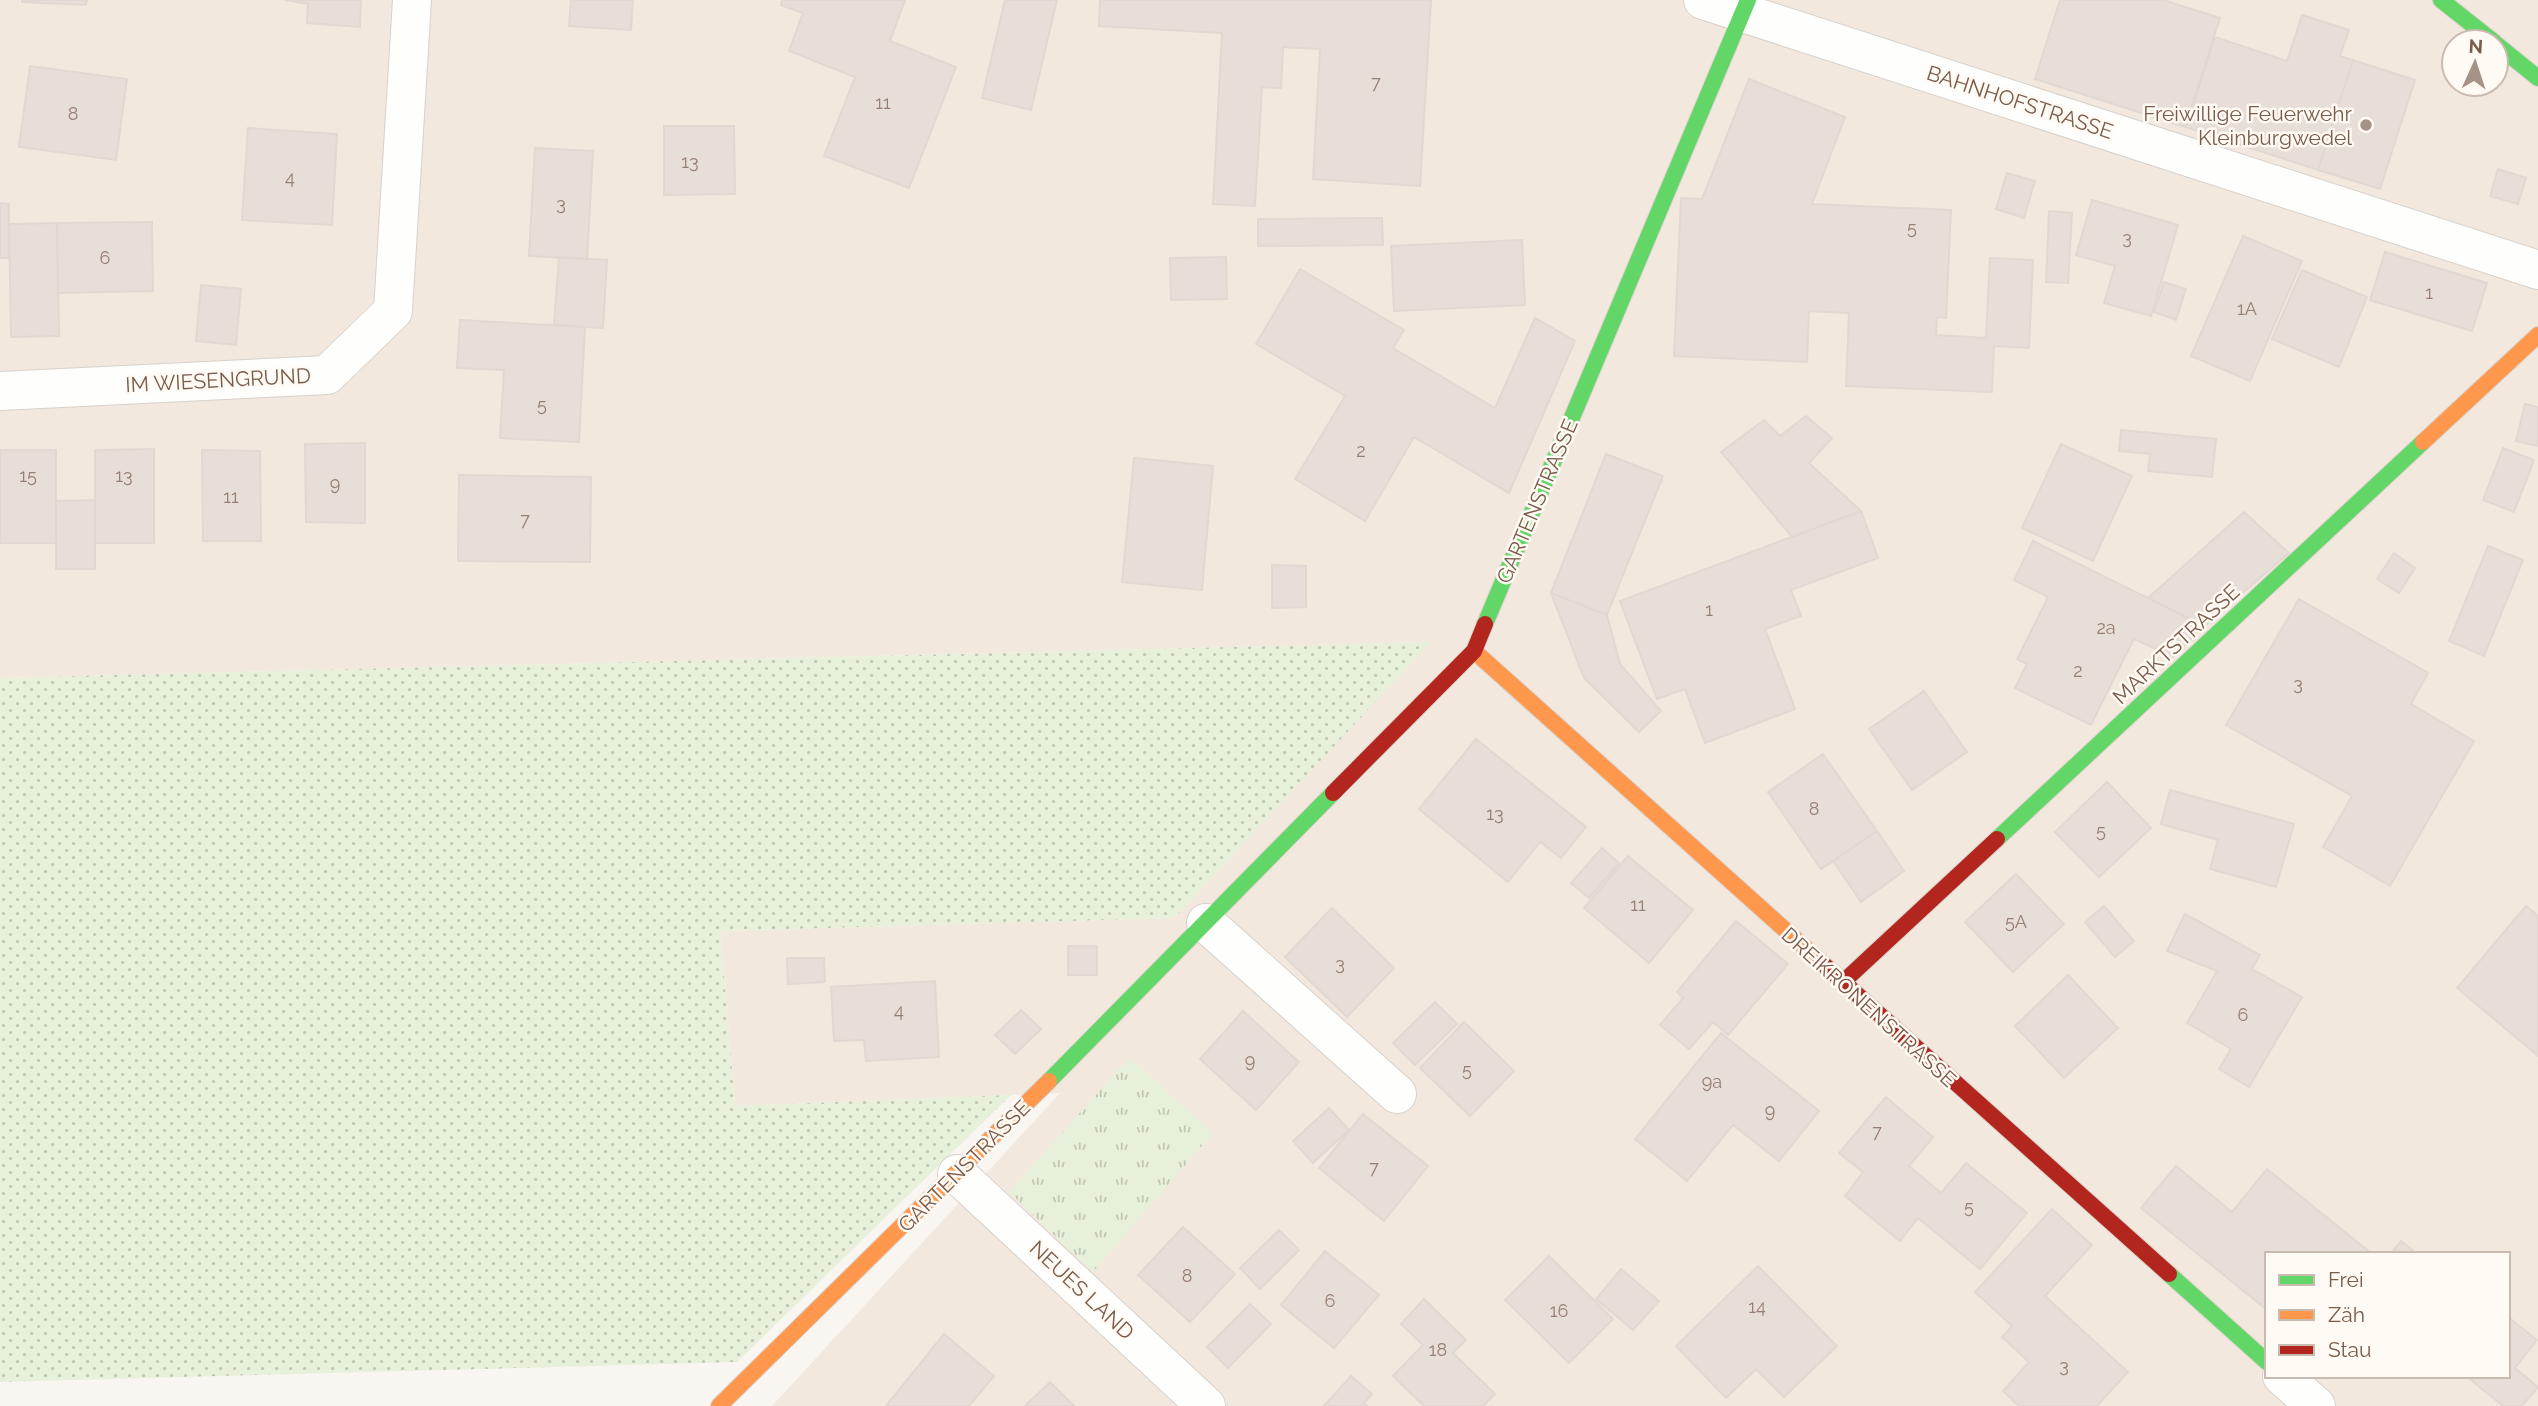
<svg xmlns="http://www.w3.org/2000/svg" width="2538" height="1406" font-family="Raleway,sans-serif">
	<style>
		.residential { fill: #f2e8de; fill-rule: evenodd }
		.grass { fill: url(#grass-dots) }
		.park { fill: url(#park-tufts) }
		.building { fill: #e6ded7; stroke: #e2d8d2; stroke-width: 2 }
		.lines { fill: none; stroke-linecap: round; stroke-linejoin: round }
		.street-casing { stroke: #d7d1cb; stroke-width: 40 }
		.fast-casing { stroke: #d9d2cb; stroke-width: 18 }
		.slow-casing { stroke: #d9d2cb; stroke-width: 18 }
		.jam-casing { stroke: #d9d2cb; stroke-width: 18 }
		.street { stroke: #fefefd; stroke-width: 38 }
		.fast { stroke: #63d668; stroke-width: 16 }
		.slow { stroke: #ff974d; stroke-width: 16 }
		.jam { stroke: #b3261e; stroke-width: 16 }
		.poi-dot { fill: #a69286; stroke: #fffaf3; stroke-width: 2.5 }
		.labels { text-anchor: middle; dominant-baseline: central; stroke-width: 5; stroke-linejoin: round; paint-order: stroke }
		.number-label { font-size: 18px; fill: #977e72 }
		.street-label { font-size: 21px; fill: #7a5c4d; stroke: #fffaf3 }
		.poi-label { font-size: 21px; fill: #7a5c4d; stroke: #fffaf3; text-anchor: end }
	</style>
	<defs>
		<pattern id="grass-dots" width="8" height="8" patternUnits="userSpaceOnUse" patternTransform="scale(1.75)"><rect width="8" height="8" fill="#e7f0db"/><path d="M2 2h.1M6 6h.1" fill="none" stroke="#c0c6b4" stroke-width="1.8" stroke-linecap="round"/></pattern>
		<pattern id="park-tufts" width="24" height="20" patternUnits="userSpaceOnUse" patternTransform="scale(1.75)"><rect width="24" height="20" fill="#e7f0db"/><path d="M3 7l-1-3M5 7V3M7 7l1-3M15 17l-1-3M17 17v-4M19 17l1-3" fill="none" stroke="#c0c6b4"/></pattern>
	</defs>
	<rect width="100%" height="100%" fill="#f9f5f0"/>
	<path class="residential" d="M0 0H2538V1406H772L1060 1093 735 1106 720 931 1174 918 1430 642 0 678ZM2454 42H2496V84H2454ZM2267 1254H2508V1376H2267Z"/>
	<path class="grass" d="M1431 642 1174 918 720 931 735 1106 1011 1095 737 1362 0 1382V678Z"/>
	<path class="park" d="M1129 1058 1213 1133 1093 1272 1009 1192Z"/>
	<path class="building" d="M22 0H87L86 5 22 2Z
		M285 0H361L360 27 307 23 308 4Z
		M571 0H633L631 30 569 26Z
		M782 0H905L890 41 956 67 909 188 824 156 855 77 789 51 803 13 781 5Z
		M1005 0H1057L1031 110 982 98Z
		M1100 0H1431L1420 186 1313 179 1320 49 1283 47 1281 88 1262 87 1255 206 1213 204 1222 33 1099 26Z
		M2060 0H2163L2220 18 2185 127 2035 79Z
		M2302 15 2349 30 2340 56 2353 60 2318 170 2186 127 2215 37 2287 61Z
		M2353 60 2415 80 2380 189 2318 170Z
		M30 66 127 79 116 160 19 147Z
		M1749 79 1845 117 1812 204 1951 210 1946 318 1937 317 1936 335 1986 338 1990 258 2033 260 2029 348 1994 346 1992 392 1846 386 1849 313 1809 311 1807 362 1674 356 1681 198 1702 199Z
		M664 126H734L735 194 664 195Z
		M248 128 337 134 332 225 242 220Z
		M535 148 593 151 587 259 529 256Z
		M2498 169 2526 178 2518 204 2490 196Z
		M2007 173 2035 181 2024 218 1996 209Z
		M2092 200 2178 225 2151 316 2104 303 2115 266 2076 255Z
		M0 203 9 204V258H0Z
		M2049 211 2072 213 2068 283 2046 282Z
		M1382 218 1383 245 1258 246V219Z
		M152 222 153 291 58 293 57 223Z
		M57 223 59 336 11 337 9 224Z
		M2243 236 2302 261 2250 381 2191 356Z
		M1522 240 1525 305 1394 311 1391 246Z
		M2385 252 2487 283 2472 331 2370 300Z
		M559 257 607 260 603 328 554 325Z
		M1226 257 1227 299 1171 300 1170 258Z
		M1300 269 1404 330 1393 348 1495 408 1535 318 1575 341 1509 493 1414 437 1365 521 1295 479 1345 396 1256 344Z
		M2302 270 2367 297 2339 367 2272 339Z
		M2164 282 2186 289 2176 320 2154 312Z
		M201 285 241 289 236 345 196 341Z
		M460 320 585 327 579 442 500 438 504 370 457 368Z
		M2525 404 2538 407V446L2516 441Z
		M1806 416 1832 438 1809 463 1861 511 1792 537 1721 452 1764 420 1780 436Z
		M2121 430 2216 439 2212 477 2148 471 2150 454 2119 451Z
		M365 443V523L306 522 305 444Z
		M2061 444 2132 476 2093 561 2022 528Z
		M2503 448 2534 460 2514 512 2483 500Z
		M154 449V543H95V450Z
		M0 450H56V543H0Z
		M202 450 260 451 261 541H203Z
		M1606 454 1663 476 1607 615 1551 593Z
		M1134 458 1213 466 1202 590 1122 582Z
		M459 475 591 477 590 562 458 561Z
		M95 500V569H56V501Z
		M1861 511 1878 558 1791 590 1801 616 1765 629 1795 709 1705 743 1685 689 1657 699 1620 601Z
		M2244 512 2289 553 2204 626 2148 598Z
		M2033 541 2204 626 2173 657 2134 639 2091 725 2015 688 2027 664 2017 659 2048 597 2014 580Z
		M2488 546 2523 560 2484 656 2449 641Z
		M2394 553 2415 568 2399 593 2377 579Z
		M1272 565 1306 566V607L1272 608Z
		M1551 593 1607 615 1620 664 1661 711 1639 732 1584 678Z
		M2299 599 2428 673 2411 704 2474 741 2390 886 2323 847 2352 796 2226 725Z
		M1924 691 1967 752 1912 790 1869 729Z
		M1476 739 1586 827 1561 858 1540 842 1508 882 1419 809Z
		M1823 754 1877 831 1821 869 1768 792Z
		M2107 782 2151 828 2099 877 2055 832Z
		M2170 790 2294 824 2276 887 2210 869 2218 840 2161 824Z
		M1877 831 1904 871 1861 902 1833 861Z
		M1602 848 1619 863 1589 898 1571 883Z
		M1628 856 1693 910 1649 963 1584 908Z
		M2016 874 2064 924 2013 972 1965 922Z
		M2104 906 2134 941 2115 957 2085 922Z
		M2526 906 2538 916V1056L2457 988Z
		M1332 908 1394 968 1347 1017 1285 957Z
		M2185 914 2260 955 2252 969 2302 997 2249 1087 2219 1069 2231 1049 2187 1023 2217 971 2167 951Z
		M1736 921 1788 964 1728 1035 1713 1022 1689 1049 1660 1025 1683 998 1677 992Z
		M1068 946H1097V975H1068Z
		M787 958H824L825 982 788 984Z
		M2068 975 2118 1028 2064 1078 2015 1026Z
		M935 981 939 1057 866 1061 864 1040 834 1041 831 987Z
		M1435 1002 1457 1024 1415 1065 1393 1043Z
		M1021 1010 1041 1029 1015 1054 995 1035Z
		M1243 1011 1299 1062 1256 1110 1200 1059Z
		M1464 1022 1514 1071 1470 1116 1420 1068Z
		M1721 1033 1819 1111 1779 1161 1733 1125 1687 1181 1635 1139Z
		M1886 1097 1933 1137 1909 1166 1941 1193 1966 1163 2027 1213 1980 1269 1918 1218 1900 1241 1845 1196 1863 1172 1839 1153Z
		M1329 1108 1349 1130 1313 1163 1293 1141Z
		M1363 1114 1428 1166 1384 1221 1319 1168Z
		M2176 1166 2232 1212 2267 1169 2372 1254H2267V1310L2141 1208Z
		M2052 1209 2092 1245 2045 1296 2128 1372 2097 1406H2019L2003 1391 2029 1362 2002 1337 2012 1326 1975 1292Z
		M1183 1227 1235 1274 1190 1322 1138 1275Z
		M1279 1230 1299 1250 1260 1289 1240 1268Z
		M2401 1241 2417 1254H2390Z
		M1325 1251 1379 1295 1334 1348 1281 1305Z
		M1549 1256 1613 1319 1569 1363 1505 1300Z
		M1758 1266 1837 1346 1784 1397 1756 1369 1726 1398 1676 1346Z
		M1621 1269 1659 1301 1633 1330 1596 1299Z
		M1424 1299 1466 1340 1453 1353 1495 1394 1483 1406H1424L1393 1376 1423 1345 1401 1324Z
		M1250 1304 1271 1324 1228 1368 1207 1347Z
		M2508 1317 2537 1340 2515 1368 2538 1387 2522 1406H2503L2466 1376H2508Z
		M944 1334 994 1376 969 1406H886Z
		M1351 1376 1372 1394 1364 1403 1367 1406H1324Z
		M1050 1382 1074 1406H1025Z"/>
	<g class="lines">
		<defs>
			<path id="street" d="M1703 0 2538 270
				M0 391 327 375 393 311 412 0
				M1206 923 1397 1094
				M957 1174 1206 1406
				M2282 1376 2316 1406"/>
			<path id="fast" d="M2441 0 2494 42
				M2496 44 2538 78
				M1485 624 1748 0
				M1997 839 2423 442
				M1049 1081 1333 793
				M2169 1274 2267 1362"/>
			<path id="slow" d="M2423 442 2538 335
				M1474 651 1821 962
				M719 1406 1049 1081"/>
			<path id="jam" d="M1333 793 1474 651 1485 624
				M1821 962 2169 1274
				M1842 983 1997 839"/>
		</defs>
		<use href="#street" class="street-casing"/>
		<use href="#fast" class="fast-casing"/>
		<use href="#slow" class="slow-casing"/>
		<use href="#jam" class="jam-casing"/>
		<use href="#street" class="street"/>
		<use href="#fast" class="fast"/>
		<use href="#slow" class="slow"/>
		<use href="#jam" class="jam"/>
	</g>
	<circle class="poi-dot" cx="2366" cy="125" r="7"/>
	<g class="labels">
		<g class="number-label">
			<text x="1376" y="82">7</text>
			<text x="883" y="102">11</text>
			<text x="73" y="113">8</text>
			<text x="690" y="161">13</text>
			<text x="290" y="177">4</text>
			<text x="561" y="203">3</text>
			<text x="1912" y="227">5</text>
			<text x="2127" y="237">3</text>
			<text x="105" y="257">6</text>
			<text x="2429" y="292">1</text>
			<text x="2247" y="308">1A</text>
			<text x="542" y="404">5</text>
			<text x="1361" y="450">2</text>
			<text x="28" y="475">15</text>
			<text x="124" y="475">13</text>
			<text x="335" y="483">9</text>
			<text x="231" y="496">11</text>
			<text x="525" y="519">7</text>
			<text x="1709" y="609">1</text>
			<text x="2106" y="627">2a</text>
			<text x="2078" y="670">2</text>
			<text x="2298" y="683">3</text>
			<text x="1814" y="808">8</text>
			<text x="1495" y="813">13</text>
			<text x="2101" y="830">5</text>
			<text x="1638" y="904">11</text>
			<text x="2016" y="921">5A</text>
			<text x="1340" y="963">3</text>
			<text x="899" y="1010">4</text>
			<text x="2243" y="1014">6</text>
			<text x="1250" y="1060">9</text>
			<text x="1467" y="1069">5</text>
			<text x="1712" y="1081">9a</text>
			<text x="1770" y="1110">9</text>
			<text x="1877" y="1131">7</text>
			<text x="1374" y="1167">7</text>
			<text x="1969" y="1206">5</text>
			<text x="1187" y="1275">8</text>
			<text x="1330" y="1300">6</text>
			<text x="1757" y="1306">14</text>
			<text x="1559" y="1310">16</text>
			<text x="1438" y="1349">18</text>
			<text x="2064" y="1365">3</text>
		</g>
		<g class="street-label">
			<text transform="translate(2020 102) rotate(18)">BAHNHOFSTRASSE</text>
			<text transform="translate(218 380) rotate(-3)">IM WIESENGRUND</text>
			<text transform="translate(1537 501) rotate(-67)">GARTENSTRASSE</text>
			<text transform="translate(2176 644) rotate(-43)">MARKTSTRASSE</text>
			<text transform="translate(1869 1007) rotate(42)">DREIKRONENSTRASSE</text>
			<text transform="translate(964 1166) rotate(-45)">GARTENSTRASSE</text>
			<text transform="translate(1082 1290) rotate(43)">NEUES LAND</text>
		</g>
		<g class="poi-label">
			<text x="2352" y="113">Freiwillige Feuerwehr<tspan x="2352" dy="24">Kleinburgwedel</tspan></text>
		</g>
	</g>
	<rect x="2265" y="1252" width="245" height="126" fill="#fffaf3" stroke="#cabbb1" stroke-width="2"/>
	<rect x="2279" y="1275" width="35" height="10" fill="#63d668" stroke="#cabbb1" stroke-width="2"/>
	<text x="2328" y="1287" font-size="21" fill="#7a5c4d">Frei</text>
	<rect x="2279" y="1310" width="35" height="10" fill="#ff974d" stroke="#cabbb1" stroke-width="2"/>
	<text x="2328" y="1322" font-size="21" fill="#7a5c4d">Zäh</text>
	<rect x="2279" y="1345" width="35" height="10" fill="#b3261e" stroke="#cabbb1" stroke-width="2"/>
	<text x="2328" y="1357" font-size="21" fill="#7a5c4d">Stau</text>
	<g transform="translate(2475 63) rotate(3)"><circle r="33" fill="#fffaf3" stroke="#cabbb1" stroke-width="2"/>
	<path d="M0-5L12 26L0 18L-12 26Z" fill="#a69286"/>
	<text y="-10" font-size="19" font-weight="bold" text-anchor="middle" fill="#7a5c4d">N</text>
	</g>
</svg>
